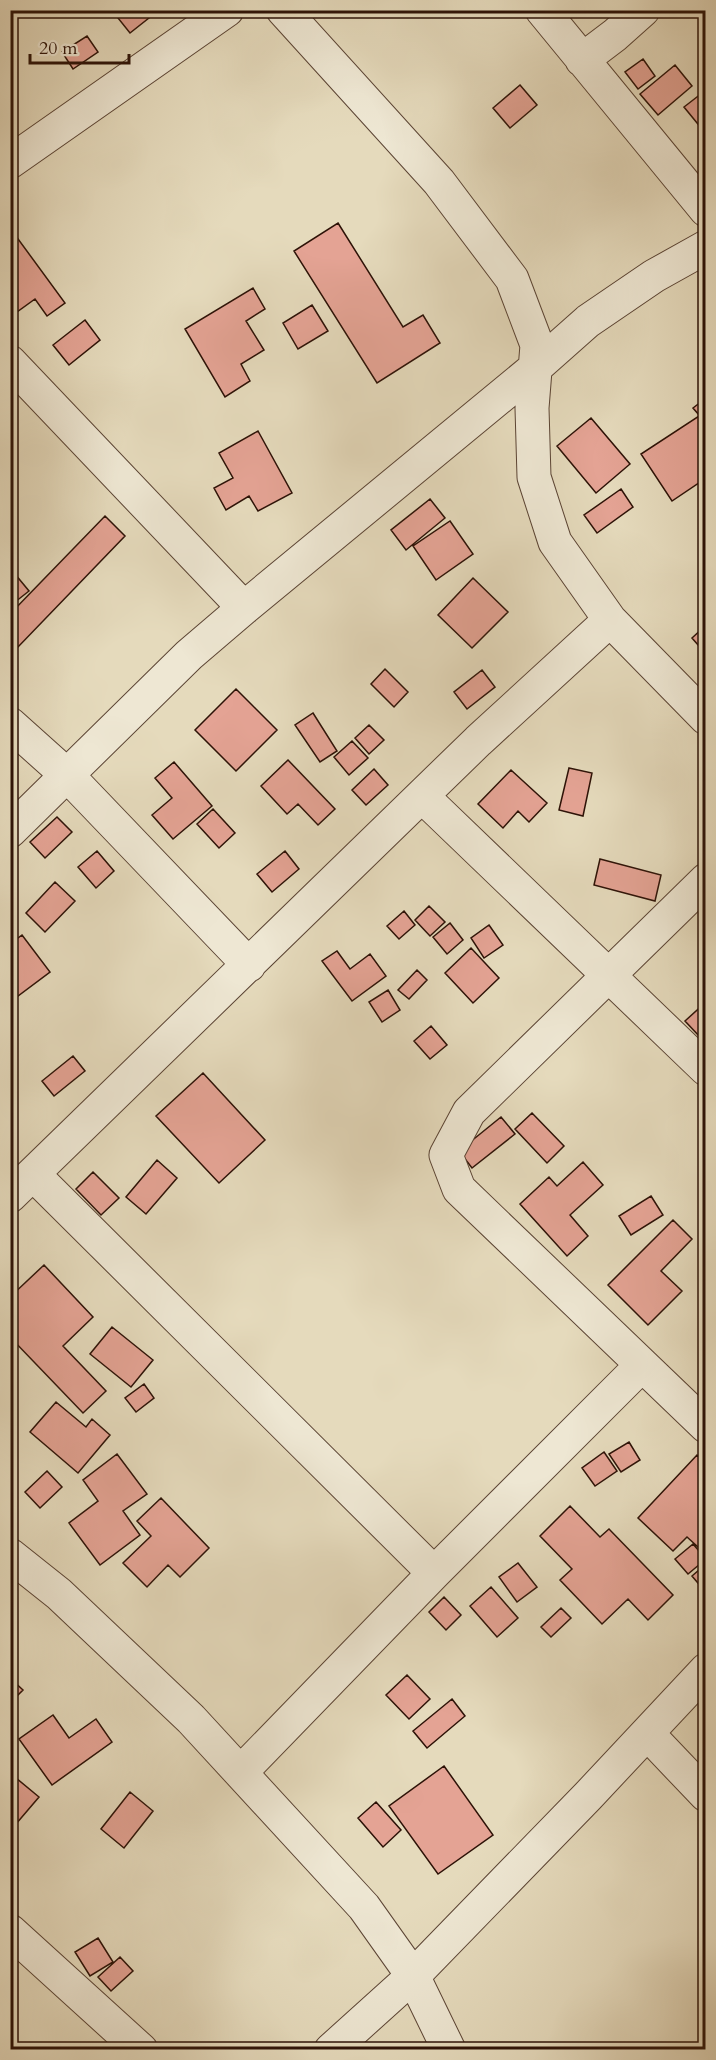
<svg xmlns="http://www.w3.org/2000/svg" width="716" height="2060" font-family="Cardo,serif">
	<style>
		.building { fill: #e4a394; stroke: #2d1207; stroke-width: 1.5 }
		.lines { fill: none; stroke-linecap: round; stroke-linejoin: round }
		.minor-casing { stroke: #5b4434; stroke-width: 35 }
		.minor { stroke: #eee7d3; stroke-width: 33 }
	</style>
	<rect width="100%" height="100%" fill="#e5dabc"/>
	<filter id="stains"><feTurbulence type="fractalNoise" baseFrequency=".00333" numOctaves="4"/><feColorMatrix values="0 0 0 0 .2 0 0 0 0 .09 0 0 0 0 .02 0 0 0 .5 -.17"/></filter>
	<radialGradient id="worn" r=".72"><stop offset=".6" stop-color="#630" stop-opacity="0"/><stop offset="1" stop-color="#630" stop-opacity=".3"/></radialGradient>
	<path class="building" d="M116 10H159L130 33 114 13Z
		M87 36 98 52 73 69 62 52Z
		M643 59 655 76 638 89 625 72Z
		M675 65 692 86 658 115 640 94Z
		M520 85 537 105 510 128 493 108Z
		M706 90V134L684 107Z
		M338 223 403 327 423 315 440 343 377 383 294 251Z
		M10 228 65 303 47 316 35 299 10 317V269L16 265 10 258Z
		M253 288 265 309 246 321 264 350 241 364 250 381 225 397 185 329Z
		M312 305 328 331 298 349 283 323Z
		M85 320 100 340 69 365 53 345Z
		M706 398V423L693 408Z
		M699 416 706 426V478L672 501 641 454Z
		M591 418 630 464 596 493 557 446Z
		M258 431 292 493 258 511 249 496 226 510 214 488 233 478 219 453Z
		M621 489 633 507 597 533 584 515Z
		M430 499 445 518 406 550 391 530Z
		M105 516 125 536 18 647 10 639V614Z
		M450 521 473 554 436 580 413 546Z
		M10 568 29 591 10 606Z
		M473 578 508 612 472 648 438 615Z
		M705 626 706 627V654L692 638Z
		M385 669 408 692 394 707 371 684Z
		M482 670 495 687 467 709 454 692Z
		M236 689 277 730 236 771 195 730Z
		M313 713 337 751 320 762 295 725Z
		M369 725 384 740 369 754 355 738Z
		M352 741 368 758 349 775 334 757Z
		M288 760 335 809 318 825 298 804 287 814 261 786Z
		M174 762 212 806 173 839 152 815 172 798 155 778Z
		M569 768 592 773 583 816 559 810Z
		M374 769 388 785 366 805 352 790Z
		M511 770 547 803 529 822 518 811 503 828 478 804Z
		M213 809 235 833 219 848 197 824Z
		M57 817 72 832 45 858 30 842Z
		M97 851 114 871 96 888 78 867Z
		M285 851 299 869 272 892 257 874Z
		M600 859 661 875 655 901 594 885Z
		M55 882 75 901 45 932 26 913Z
		M429 906 445 922 430 936 415 920Z
		M404 911 415 925 399 939 387 926Z
		M450 923 463 940 447 954 433 937Z
		M489 925 503 945 484 958 471 938Z
		M22 935 50 972 10 1002V944Z
		M471 948 499 978 473 1003 445 973Z
		M337 951 350 969 370 954 386 976 352 1001 322 961Z
		M417 970 427 980 409 999 398 990Z
		M388 990 400 1010 382 1022 369 1002Z
		M706 1002V1036L704 1034 701 1038 685 1021Z
		M431 1026 447 1045 430 1059 414 1041Z
		M73 1056 85 1071 54 1096 42 1081Z
		M203 1073 265 1140 219 1183 156 1116Z
		M532 1113 564 1146 547 1163 515 1129Z
		M501 1117 515 1134 472 1168 459 1151Z
		M157 1160 177 1178 146 1214 126 1197Z
		M583 1162 603 1185 570 1215 588 1236 567 1256 520 1204 549 1177 557 1186Z
		M93 1172 119 1198 101 1215 76 1189Z
		M651 1196 663 1215 631 1235 619 1216Z
		M673 1220 692 1239 661 1271 682 1291 648 1325 608 1285Z
		M44 1265 93 1317 63 1346 106 1391 83 1413 10 1337V1297Z
		M112 1327 153 1360 131 1387 90 1354Z
		M144 1384 154 1398 136 1412 125 1398Z
		M56 1402 86 1427 92 1419 110 1435 78 1473 30 1432Z
		M629 1442 640 1460 621 1472 609 1454Z
		M604 1452 617 1471 595 1486 582 1468Z
		M117 1454 147 1494 123 1511 140 1535 100 1565 69 1523 98 1501 83 1480Z
		M697 1455 706 1463V1539L698 1547 687 1537 673 1551 638 1518Z
		M47 1471 62 1487 40 1508 25 1492Z
		M161 1498 209 1548 180 1577 168 1565 147 1587 123 1563 151 1536 137 1521Z
		M570 1506 600 1537 609 1529 673 1595 648 1620 628 1599 602 1624 560 1580 572 1569 540 1536Z
		M693 1544 706 1559 688 1574 675 1559Z
		M518 1563 537 1587 517 1602 499 1577Z
		M706 1564V1587L703 1589 692 1576Z
		M491 1587 518 1618 497 1637 470 1606Z
		M444 1597 461 1615 446 1630 429 1612Z
		M561 1608 571 1618 551 1637 541 1627Z
		M407 1675 430 1699 409 1719 386 1695Z
		M10 1678 23 1690 10 1703Z
		M452 1699 465 1716 427 1748 413 1731Z
		M53 1715 69 1738 96 1719 112 1742 52 1785 19 1739Z
		M444 1766 493 1835 438 1874 389 1806Z
		M10 1773 39 1797 10 1831Z
		M130 1792 153 1811 124 1848 101 1829Z
		M376 1802 401 1830 383 1847 358 1818Z
		M98 1938 113 1962 90 1976 75 1952Z
		M120 1957 133 1971 111 1991 98 1977Z"/>
	<g class="lines">
		<defs>
			<path id="minor" d="M283 10 439 182 512 279 537 345 532 408 534 477 555 542 610 620 706 718
				M542 10 706 210
				M582 60 615 35 643 10
				M10 162 227 10
				M10 362 244 608
				M10 724 68 776 249 965
				M422 796 706 1069
				M10 831 189 655 244 608 535 368 588 321 654 276 706 247
				M706 880 469 1112 446 1155 459 1189 706 1426
				M33 1174 434 1573
				M10 1196 478 741 610 620
				M10 1555 59 1594 191 1719 364 1907 413 1976 449 2050
				M647 1733 706 1795
				M241 1772 434 1573 642 1365
				M10 1931 141 2050
				M331 2050 413 1976 588 1796 706 1670"/>
		</defs>
		<use href="#minor" class="minor-casing"/>
		<use href="#minor" class="minor"/>
	</g>
	<rect width="716" height="2060" fill="none" stroke="#e5dabc" stroke-width="36"/>
	<rect x="12" y="12" width="692" height="2036" fill="none" stroke="#2d1207" stroke-width="3"/>
	<rect x="18" y="18" width="680" height="2024" fill="none" stroke="#2d1207" stroke-width="1.5"/>
	<path d="M30 54v9h99v-9" fill="none" stroke="#2d1207" stroke-width="3"/>
	<text x="39" y="54" font-size="18" fill="#2d1207" stroke="#eee7d3" stroke-width="4.5" paint-order="stroke">20 m</text>
	<rect width="100%" height="100%" filter="url(#stains)"/>
	<rect width="100%" height="100%" fill="url(#worn)"/>
</svg>
